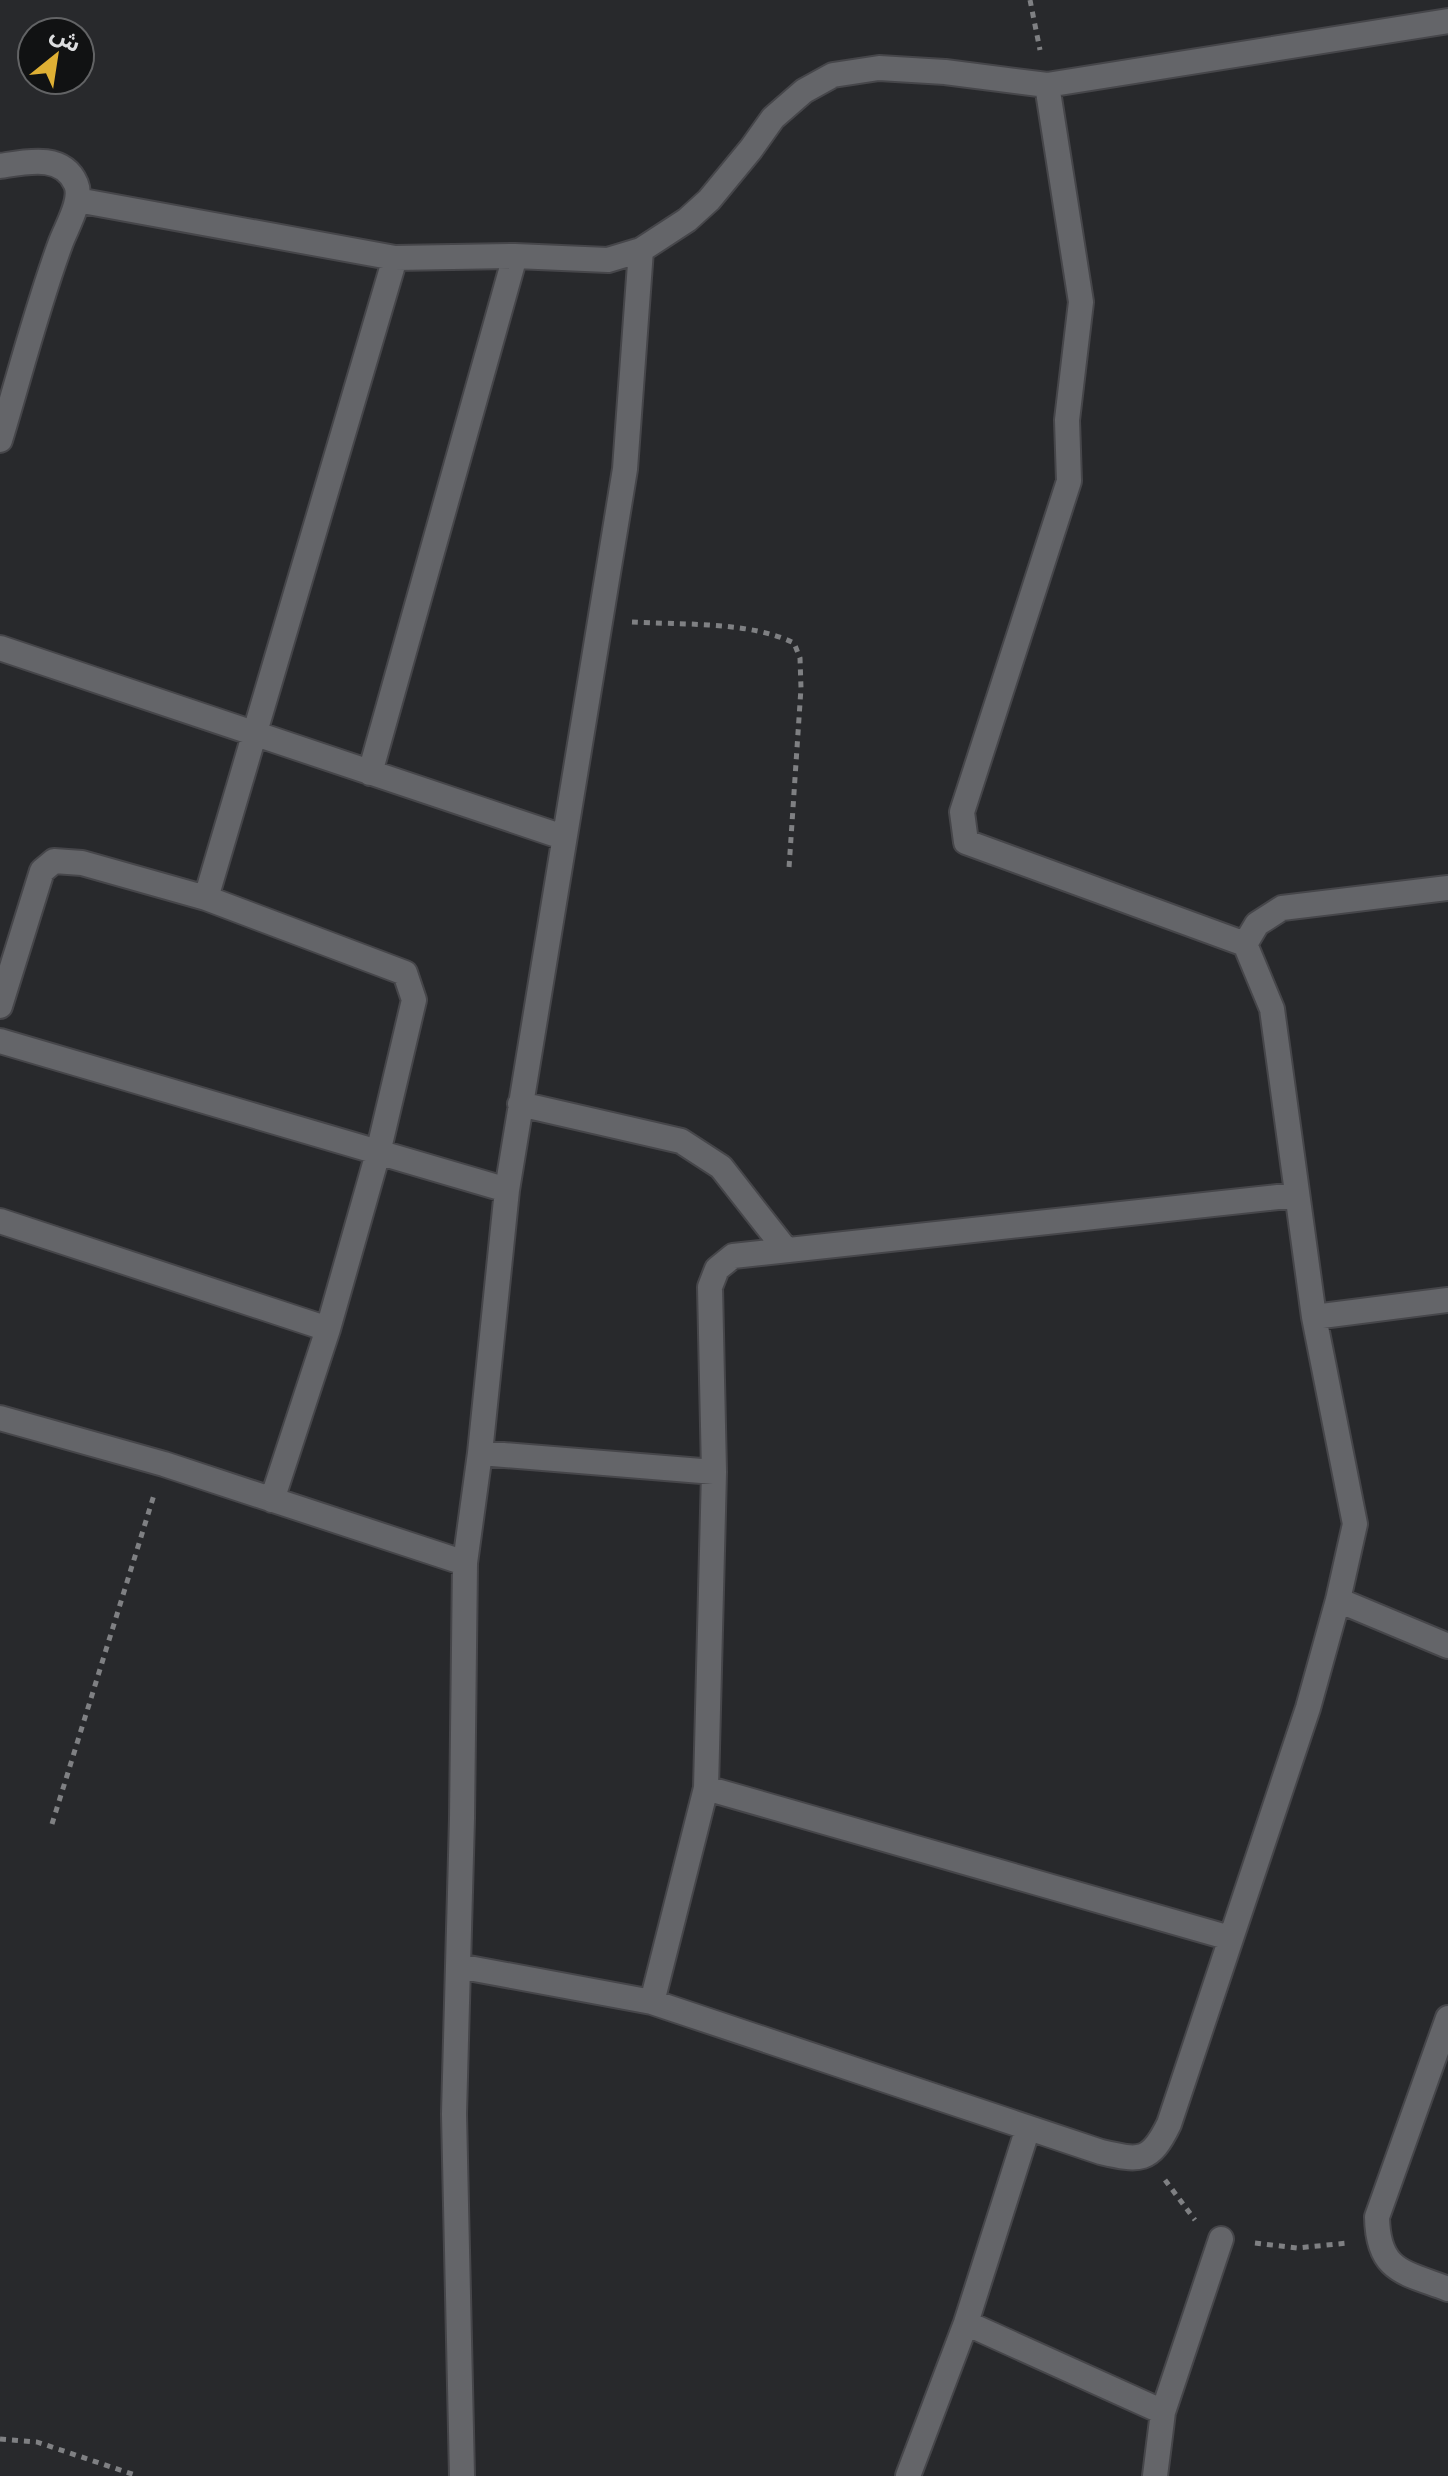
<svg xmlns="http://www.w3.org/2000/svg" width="1448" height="2476" font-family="'Varela Round','Noto Sans Arabic',sans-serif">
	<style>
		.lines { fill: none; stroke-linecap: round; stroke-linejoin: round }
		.minor-casing { stroke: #46464a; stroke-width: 28 }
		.path { stroke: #7f8083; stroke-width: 5; stroke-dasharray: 6 6; stroke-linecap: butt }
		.minor { stroke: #646569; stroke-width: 24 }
	</style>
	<rect width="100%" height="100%" fill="#28292c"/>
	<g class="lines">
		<defs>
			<path id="minor" d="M0 166C26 162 63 153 76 184 83 200 67 226 61 242 37 307 20 374 0 440
				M77 200 395 258 515 256 608 260 641 250 687 220 709 200 751 149 773 118 804 91 833 75 879 68 945 72 1047 85 1448 21
				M0 648 563 837
				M370 773 515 256
				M206 898 395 258
				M1245 944 1257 924 1282 908 1448 888
				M0 1006 42 871 54 861 82 863 206 898 405 973 414 1000 378 1153 328 1329 272 1500
				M0 1041 507 1190
				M520 1104 681 1141 721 1167 786 1250
				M0 1221 328 1329
				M1314 1317 1448 1300
				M0 1418 164 1464 465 1563
				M480 1453 714 1472
				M1338 1600 1448 1646
				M706 1788 1230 1938
				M458 1966 652 2002 1101 2152C1140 2161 1150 2163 1169 2124L1308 1708 1338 1600 1355 1524 1314 1317 1272 1009 1245 944 966 842 962 812 1069 481 1067 420 1081 302 1047 85
				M652 2002 706 1788 714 1472 710 1287 717 1269 733 1256 1296 1195
				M1448 2018 1377 2217C1378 2272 1404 2272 1448 2289
				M966 2323 1163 2412
				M462 2476 454 2114 462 1818 465 1563 480 1453 507 1190 625 469 641 250
				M908 2476 966 2323 1028 2128
				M1155 2476 1163 2412 1221 2239"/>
		</defs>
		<use href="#minor" class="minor-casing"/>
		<path class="path" d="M1030 0 1040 50
			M632 622C681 625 749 621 794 643L800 658 801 688 789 868
			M52 1824 154 1495
			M1165 2180 1195 2220
			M1255 2243 1297 2248 1348 2243
			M0 2439 37 2442 138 2476"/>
		<use href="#minor" class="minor"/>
	</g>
	<g transform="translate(56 56) rotate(30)"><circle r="38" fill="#111213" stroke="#626365" stroke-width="2"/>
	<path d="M0-6L14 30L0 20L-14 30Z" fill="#dfb034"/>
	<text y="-12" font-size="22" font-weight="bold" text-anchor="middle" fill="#dcdddf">ش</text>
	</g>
</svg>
